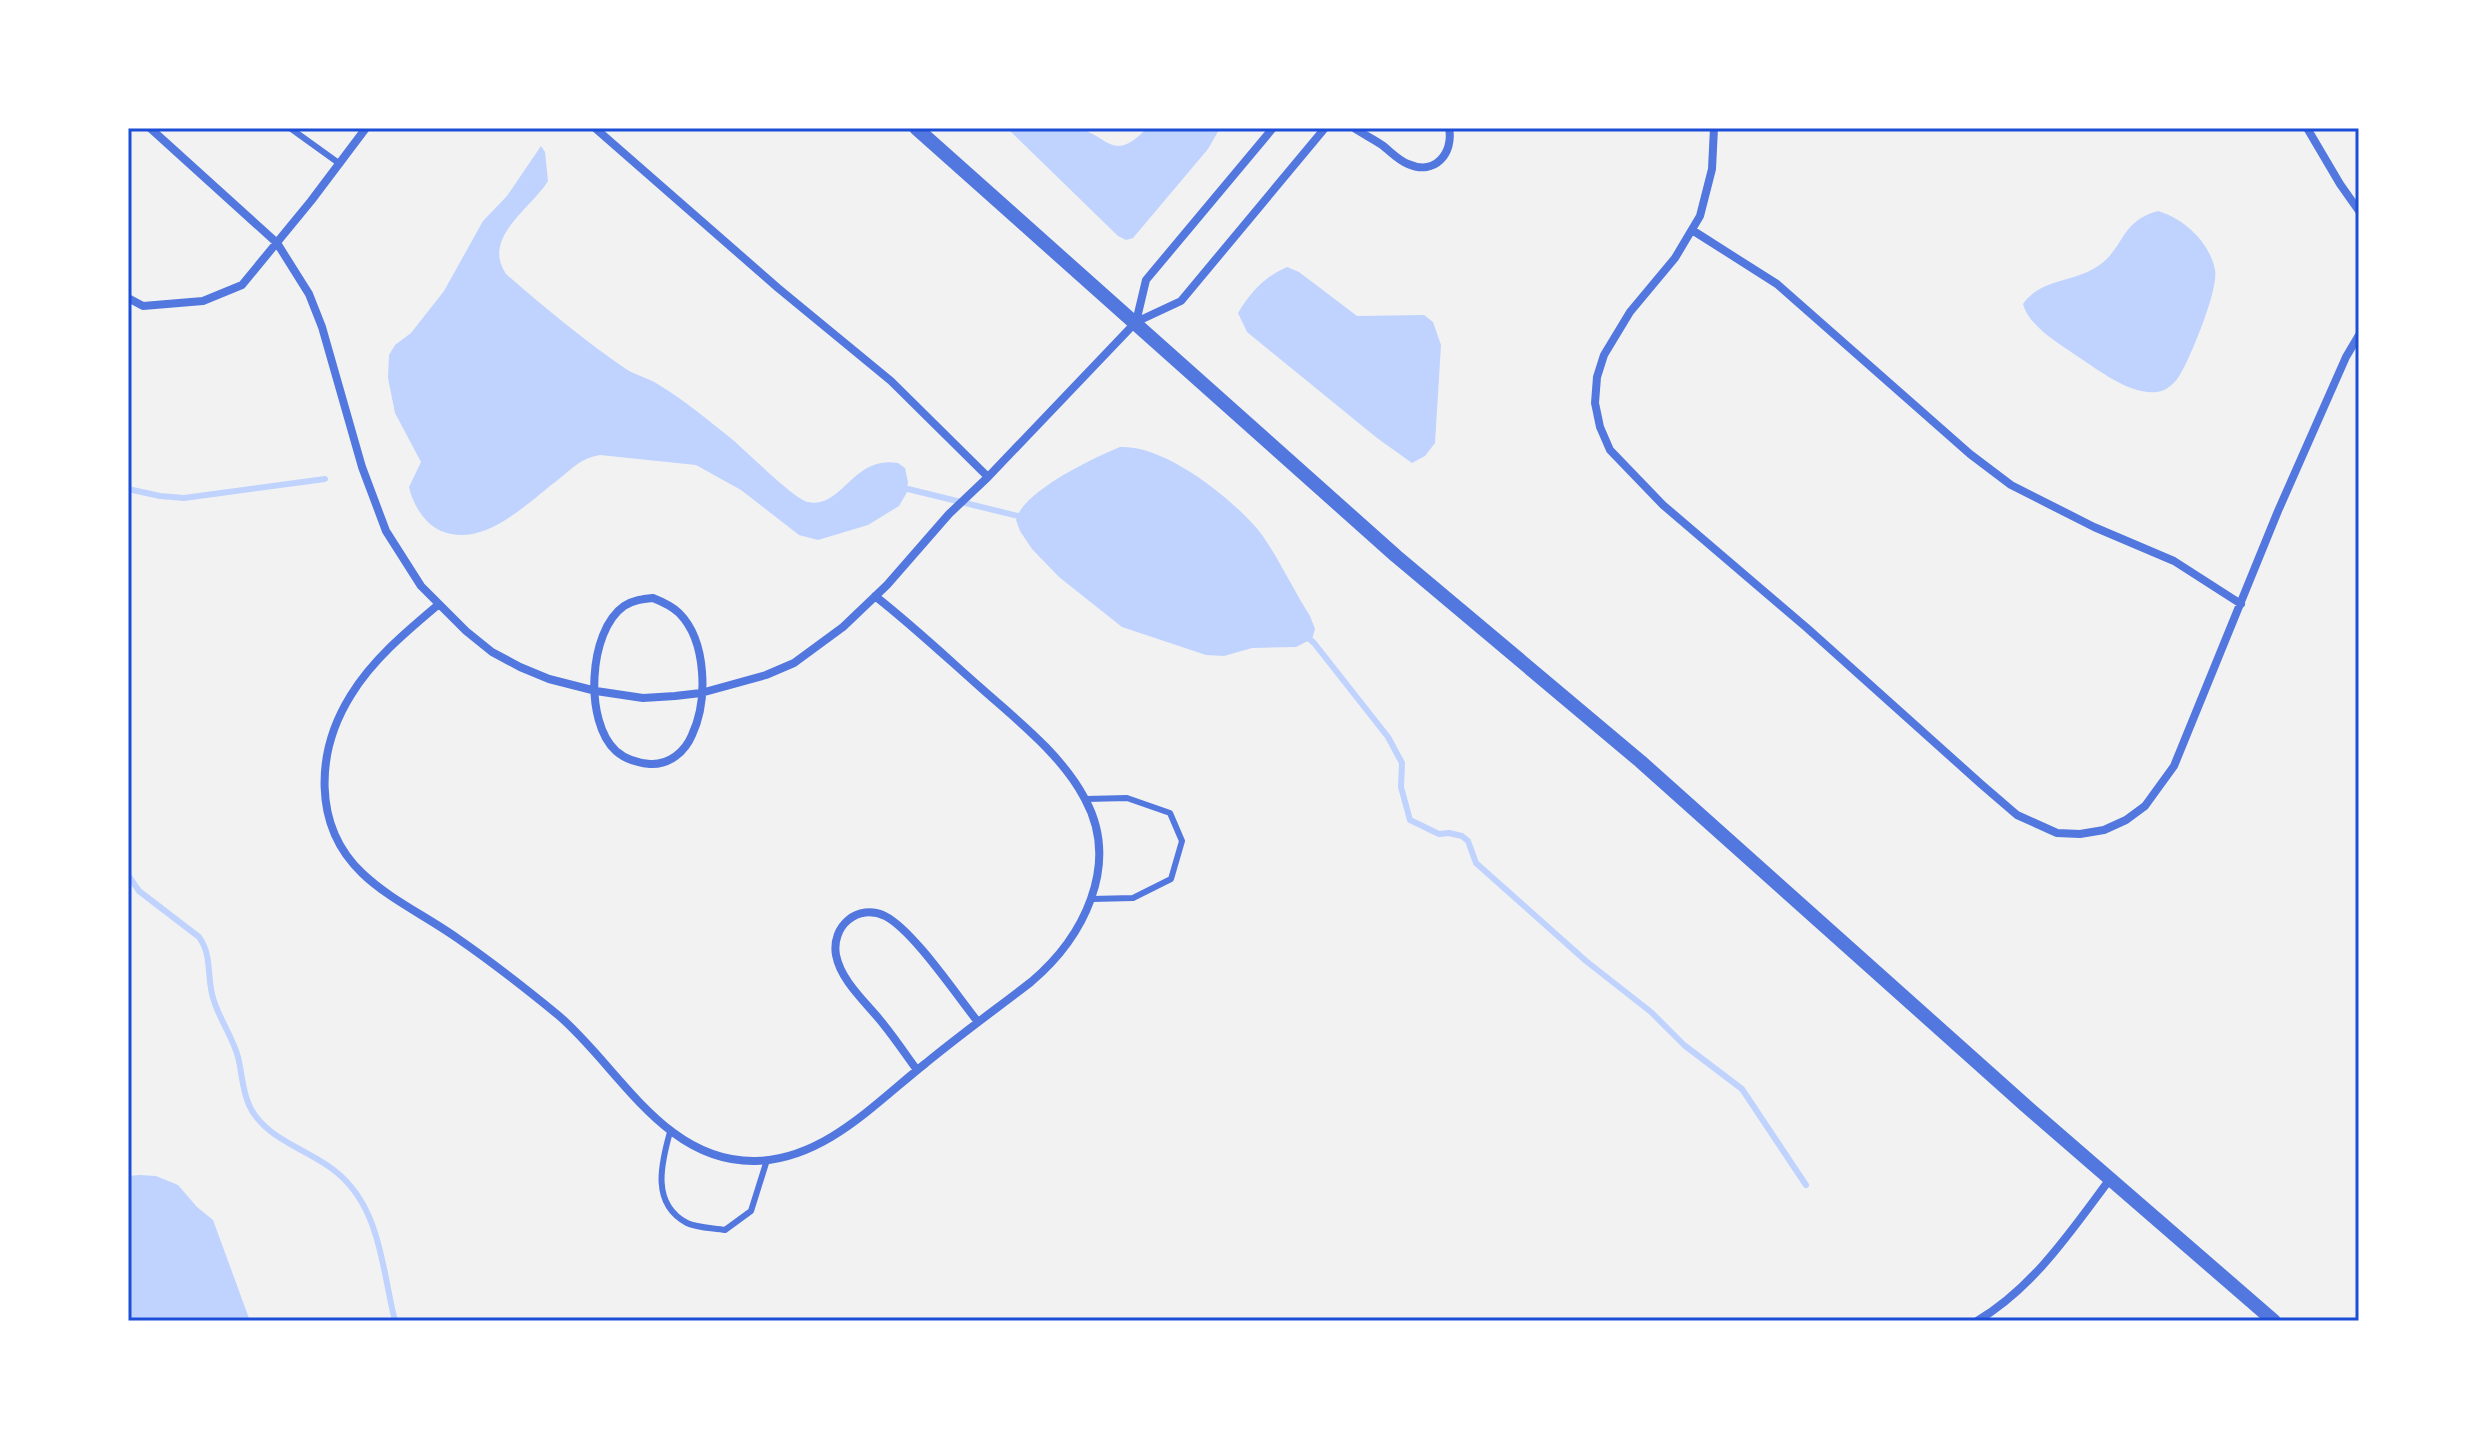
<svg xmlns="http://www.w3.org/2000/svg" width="2487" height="1449" font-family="'Zilla Slab',serif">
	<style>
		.water { fill: #bfd3fe }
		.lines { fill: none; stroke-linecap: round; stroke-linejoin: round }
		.stream { stroke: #bfd3fe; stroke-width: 6 }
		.service { stroke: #5277de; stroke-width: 6 }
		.minor { stroke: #5277de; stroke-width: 8 }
		.tertiary { stroke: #5277de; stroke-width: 14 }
		.neatline { fill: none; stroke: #1d4ed8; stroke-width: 3 }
	</style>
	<rect width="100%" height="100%" fill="#f2f2f2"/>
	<path class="water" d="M1007 128C1029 128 1055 124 1076 128 1108 134 1112 165 1147 128H1220L1208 149 1133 238 1126 240 1118 236Z
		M541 146 545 152 548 181C532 208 481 237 506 274 544 307 585 341 626 369 637 376 649 378 659 385 686 401 709 421 733 440 747 452 795 500 808 502 843 509 852 455 898 463L905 468 908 482 906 494 899 506 868 525 818 540 799 535 741 490 696 465 600 455C581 458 573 468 559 479 527 503 484 549 441 531 424 523 413 505 409 487L421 462 395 413 388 378 389 355 395 345 411 333 444 291 483 221 507 196Z
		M2158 211C2183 218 2210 242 2215 270 2219 288 2191 356 2181 373 2176 382 2167 391 2157 392 2131 395 2101 372 2080 358 2061 345 2029 327 2023 304 2039 280 2072 282 2095 268 2126 249 2118 222 2158 211Z
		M1287 267 1299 272 1357 316 1424 315 1433 322 1441 345 1435 443 1425 456 1412 463 1377 438 1247 332 1238 313C1251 292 1264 277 1287 267Z
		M1120 447C1164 444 1232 498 1259 531 1276 553 1294 591 1310 616L1315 629 1312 639 1296 647 1252 648 1224 656 1206 655 1122 627 1059 577 1032 549 1020 531 1016 520C1022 492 1093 458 1120 447Z
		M139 1175 156 1176 178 1185 197 1207 213 1220 250 1321H128V1176Z"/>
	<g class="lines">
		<path class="stream" d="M128 489 160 496 184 498 325 479
			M901 490 908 489 1022 517
			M1305 635 1314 643 1388 737 1402 763 1401 787 1410 820 1439 834 1449 833 1462 836 1468 841 1476 863 1586 961 1651 1012 1684 1045 1742 1089 1806 1185
			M128 875 139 891 199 937C213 956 206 979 214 1001 220 1020 233 1038 238 1057 242 1073 242 1089 249 1105 264 1139 308 1149 335 1171 381 1207 382 1270 395 1321"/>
		<path class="service" d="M290 128 340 164
			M1086 799 1127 798 1170 813 1182 841 1171 879 1133 898 1092 899
			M670 1132C661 1164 651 1204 687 1223 697 1228 714 1228 725 1230L751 1211 767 1160"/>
		<path class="minor" d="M150 128 277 243 309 294 322 327 362 467 386 531 421 586 466 631 492 652 520 667 549 679 596 691 643 698 675 696 701 693 766 675 794 663 843 627 887 585 949 514 988 477 1136 322 1181 301 1325 128
			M595 128 778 288 891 381 988 477
			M1354 128C1363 134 1373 139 1382 145 1390 151 1398 160 1408 164 1435 176 1454 153 1449 128
			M1714 128 1712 169 1700 216 1675 258 1630 312 1604 355 1597 377 1595 403 1600 427 1610 450 1663 505 1807 628 1981 784 2017 815 2057 833 2080 834 2104 830 2126 820 2145 806 2174 766 2278 511 2346 357 2359 335
			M2307 128 2340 184 2359 211
			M1692 230 1777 284 1970 454 2011 485 2094 527 2174 561 2241 604
			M128 298 143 306 203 301 242 285 311 201 366 128
			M1136 322 1146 280 1273 128
			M653 598C663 602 672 606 679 613 707 641 708 701 692 735 685 752 669 765 650 764 639 763 625 759 616 751 584 722 588 631 624 606 633 600 643 599 653 598Z
			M439 604C407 631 373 659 351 695 316 751 312 825 362 873 389 899 426 916 457 938 492 962 525 988 558 1015 619 1067 664 1163 756 1161 825 1159 875 1103 926 1063 960 1035 996 1009 1031 982 1083 938 1121 865 1085 799 1062 755 1017 720 981 688 946 657 912 625 875 596
			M917 1070C906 1055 896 1040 884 1025 868 1004 841 982 836 955 831 926 858 903 885 916 913 930 957 996 978 1022
			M1977 1321C2034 1287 2071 1231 2110 1179"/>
		<path class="tertiary" d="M916 128 1396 556 1640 761 2026 1106 2274 1321"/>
	</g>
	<rect width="2487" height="1449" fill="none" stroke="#ffffff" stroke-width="260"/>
	<rect x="130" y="130" width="2227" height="1189" class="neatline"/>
</svg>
